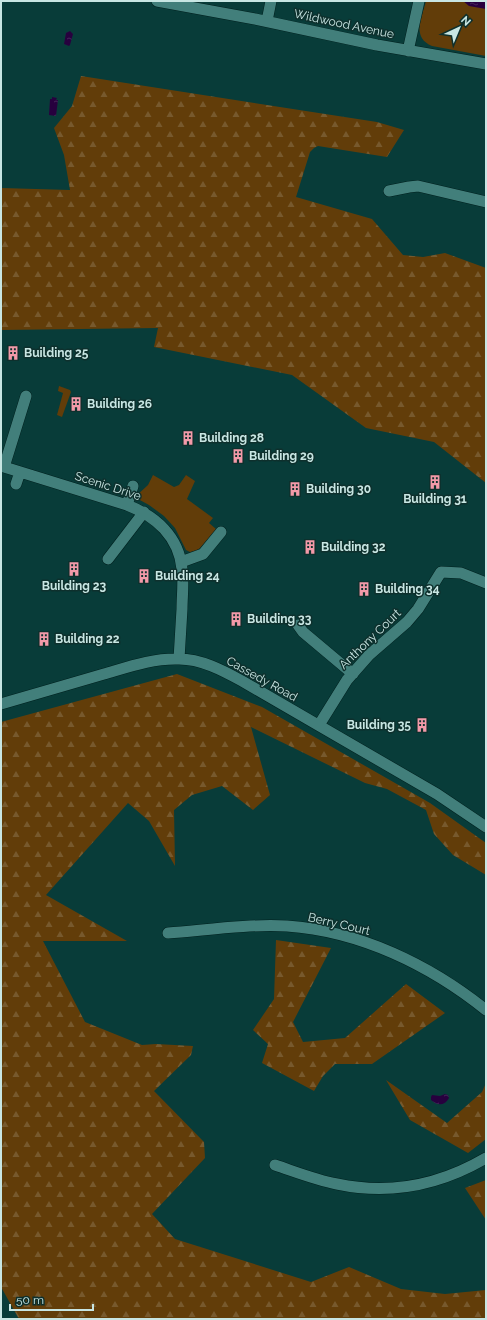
<svg xmlns="http://www.w3.org/2000/svg" width="487" height="1320" font-family="Raleway,sans-serif">
	<style>
		.grass { fill: #623d09 }
		.forest { fill: url(#forest-firs) }
		.water { fill: url(#water-ripples) }
		.lines { fill: none; stroke-linecap: round; stroke-linejoin: round }
		.minor-casing { stroke: #00211f; stroke-width: 12 }
		.minor { stroke: #427f7b; stroke-width: 11 }
		.labels { text-anchor: middle; dominant-baseline: central; stroke-width: 3; stroke-linejoin: round; paint-order: stroke }
		.street-label { font-size: 12px; fill: #c8e6e3; stroke: #0e302d }
		.poi-label { font-size: 12px; font-weight: bold; fill: #c8e6e3; stroke: #0e302d; text-anchor: start }
	</style>
	<defs>
		<pattern id="forest-firs" width="22" height="20" patternUnits="userSpaceOnUse"><rect width="22" height="20" fill="#623d09"/><path d="M5 1l3.5 6h-7zM16 11l3.5 6h-7z" fill="#77592d"/></pattern>
		<pattern id="water-ripples" width="26" height="14" patternUnits="userSpaceOnUse"><rect width="26" height="14" fill="#27003e"/><path d="M2 4q2-2 4 0t4 0M15 11q2-2 4 0t4 0" fill="none" stroke="#45255a"/></pattern>
	</defs>
	<rect width="100%" height="100%" fill="#083c39"/>
	<path class="grass" d="M426 1H486V56L432 46C411 37 422 18 426 1Z
		M59 386 70 390 71 392 62 417 57 415 63 393 58 391Z
		M153 475 174 487 179 485 186 475 195 481 187 499 213 518 209 523 216 529 200 548 196 551 190 552 186 550 175 528 164 516 149 505 138 499 136 496 148 485Z"/>
	<path class="forest" d="M81 76 377 122 404 130 387 157 318 146 314 148 310 152 296 197 372 219 403 255 423 257 445 253 486 268V483L434 442 366 428 292 375 154 347 158 328 1 330V188L70 190 64 155 54 128 72 106Z
		M177 674 262 707 430 803 486 843V875L453 855 434 834 426 810 387 789 365 783 251 727 270 795 253 810 222 786 192 795 174 810 175 866 149 821 128 803 46 895 127 941H43L85 1022 142 1045 156 1044 193 1046 191 1055 154 1091 204 1142 205 1158 152 1214 175 1239 311 1282 349 1267 401 1289 445 1294 486 1290V1319H19L1 1287V722Z
		M276 940 331 948 293 1022 303 1042 345 1038 406 984 445 1013 372 1064H335L323 1076 314 1091 262 1063 268 1044 253 1030 274 999Z
		M386 1080 447 1123 482 1092 486 1083V1139L468 1153 410 1120Z
		M486 1180V1220L465 1188Z"/>
	<path class="water" d="M463 1H486V9L469 6Z
		M70 31 73 34 70 45 69 46 64 44 66 33Z
		M52 97 57 98 56 100H58L56 116 49 115 50 99H52Z
		M445 1094 448 1095 449 1098C445 1106 437 1106 431 1100V1097L432 1095 440 1096Z"/>
	<g class="lines">
		<defs>
			<path id="minor" d="M157 1 255 19 377 45 486 64
				M267 21 271 1
				M408 51 419 1
				M389 191 409 187 418 186 486 202
				M1 466 127 505C156 516 179 537 182 569 184 582 182 596 182 609 181 626 180 642 179 659
				M4 467 26 396
				M16 484 20 472
				M127 505 133 486
				M108 559 144 512
				M181 562 203 554 221 532
				M298 625 303 632 353 674
				M1 704C35 694 70 684 104 674 128 667 153 658 179 659 201 659 222 670 242 681L437 794 486 827
				M319 725 347 680 369 655 407 622 418 609 441 572 461 573 486 583
				M168 933C207 930 247 924 287 926 360 931 430 965 486 1010
				M275 1165C296 1172 316 1180 337 1184 389 1195 440 1185 486 1158"/>
		</defs>
		<use href="#minor" class="minor-casing"/>
		<use href="#minor" class="minor"/>
	</g>
	<defs>
		<symbol id="building-bare" viewBox="-9 -9 18 18"><path d="M-4-6H4V6H1V3H-1V6H-4ZM-2.5-4.3h1.7v1.8h-1.7ZM.8-4.3h1.7v1.8H.8ZM-2.5-1h1.7V.8h-1.7ZM.8-1h1.7V.8H.8Z" fill="#f39aa9" stroke="#0e302d" stroke-width="2.5" paint-order="stroke"/></symbol>
	</defs>
	<g fill-rule="evenodd">
		<use href="#building-bare" x="3" y="343" width="20" height="20"/>
		<use href="#building-bare" x="66" y="394" width="20" height="20"/>
		<use href="#building-bare" x="178" y="428" width="20" height="20"/>
		<use href="#building-bare" x="228" y="446" width="20" height="20"/>
		<use href="#building-bare" x="425" y="472" width="20" height="20"/>
		<use href="#building-bare" x="285" y="479" width="20" height="20"/>
		<use href="#building-bare" x="300" y="537" width="20" height="20"/>
		<use href="#building-bare" x="64" y="559" width="20" height="20"/>
		<use href="#building-bare" x="134" y="566" width="20" height="20"/>
		<use href="#building-bare" x="354" y="579" width="20" height="20"/>
		<use href="#building-bare" x="226" y="609" width="20" height="20"/>
		<use href="#building-bare" x="34" y="629" width="20" height="20"/>
		<use href="#building-bare" x="412" y="715" width="20" height="20"/>
	</g>
	<g class="labels">
		<g class="street-label">
			<text transform="translate(344 24) rotate(12)">Wildwood Avenue</text>
			<text transform="translate(108 486) rotate(18)">Scenic Drive</text>
			<text transform="translate(370 639) rotate(-44)">Anthony Court</text>
			<text transform="translate(262 679) rotate(29)">Cassedy Road</text>
			<text transform="translate(339 924) rotate(13)">Berry Court</text>
		</g>
		<g class="poi-label">
			<text x="24" y="353">Building 25</text>
			<text x="87" y="404">Building 26</text>
			<text x="199" y="438">Building 28</text>
			<text x="249" y="456">Building 29</text>
			<text x="306" y="489">Building 30</text>
			<text x="435" y="499" text-anchor="middle">Building 31</text>
			<text x="321" y="547">Building 32</text>
			<text x="155" y="576">Building 24</text>
			<text x="74" y="586" text-anchor="middle">Building 23</text>
			<text x="375" y="589">Building 34</text>
			<text x="247" y="619">Building 33</text>
			<text x="55" y="639">Building 22</text>
			<text x="411" y="725" text-anchor="end">Building 35</text>
		</g>
	</g>
	<rect width="487" height="1320" fill="none" stroke="#c8e6e3" stroke-width="4"/>
	<g transform="translate(459 28) rotate(44)" stroke="#0e302d" stroke-width="3" paint-order="stroke">
	<path d="M0-3L7 15L0 10L-7 15Z" fill="#c8e6e3"/>
	<text y="-6" font-size="11" font-weight="bold" text-anchor="middle" fill="#c8e6e3">N</text>
	</g>
	<path d="M10 1304v6h83v-6" fill="none" stroke="#c8e6e3" stroke-width="2"/>
	<text x="16" y="1304" font-size="12" fill="#c8e6e3" stroke="#0e302d" stroke-width="3" paint-order="stroke">50 m</text>
</svg>
